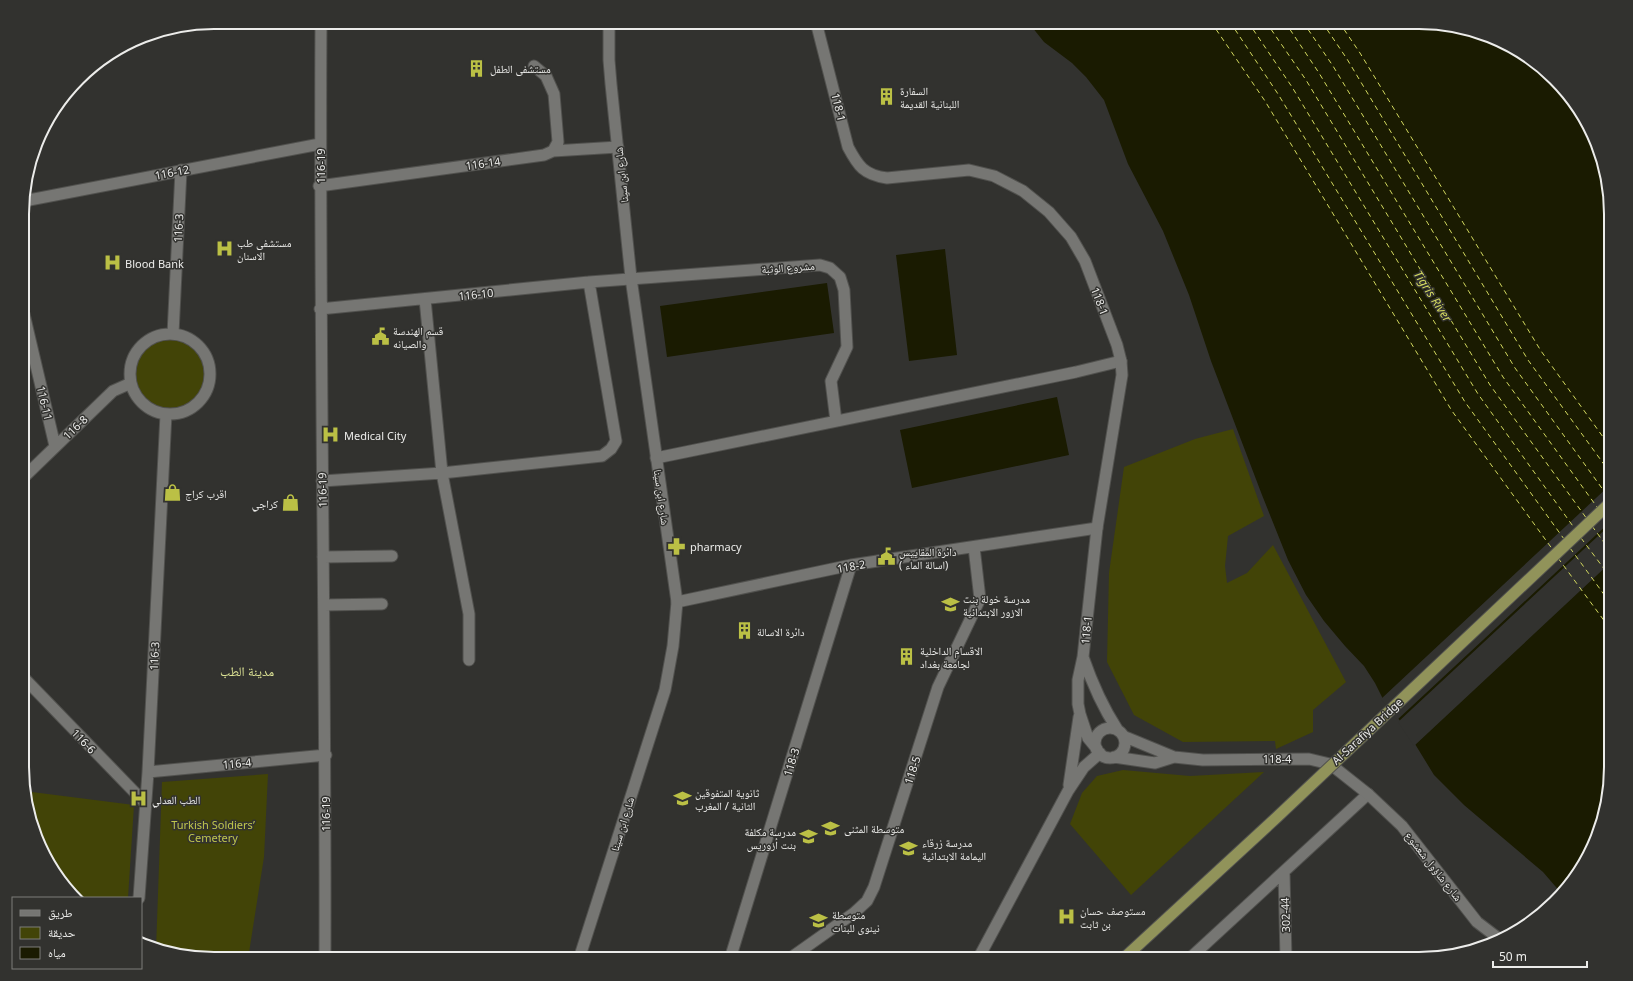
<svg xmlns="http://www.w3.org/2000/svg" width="1633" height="981" font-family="'Noto Sans','Noto Naskh Arabic',sans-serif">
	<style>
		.green { fill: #424407 }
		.water { fill: #1a1b01 }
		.pier { fill: #32322f }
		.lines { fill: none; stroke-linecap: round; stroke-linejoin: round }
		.ferry { stroke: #d3d95f; stroke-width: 1; stroke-dasharray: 5 4; stroke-linecap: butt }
		.minor-casing { stroke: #51514e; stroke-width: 13 }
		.tertiary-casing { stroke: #51514e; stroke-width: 13 }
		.minor { stroke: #767673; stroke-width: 11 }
		.tertiary { stroke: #767673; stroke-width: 11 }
		.primary-bridge-casing { stroke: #51514e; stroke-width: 13; stroke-linecap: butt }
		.primary-bridge { stroke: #91935a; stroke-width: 11 }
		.labels { text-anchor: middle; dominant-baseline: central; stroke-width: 3; stroke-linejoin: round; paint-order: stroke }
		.poi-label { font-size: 11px; fill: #ececea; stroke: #32322f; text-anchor: start }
		.street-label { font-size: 11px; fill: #ececea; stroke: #32322f }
		.park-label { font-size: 11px; fill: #c1c74c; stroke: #32322f }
		.water-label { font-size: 12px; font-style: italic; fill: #d3d95f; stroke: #32322f }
		.quarter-label { font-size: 13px; fill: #dde395; stroke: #32322f }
		.rim { fill: none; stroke: #ececea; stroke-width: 2 }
	</style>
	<rect width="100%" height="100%" fill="#32322f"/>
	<path class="green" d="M136 374a34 34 0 1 1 68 0a34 34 0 1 1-68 0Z
		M1233 429 1264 516 1228 536 1225 566 1227 583 1247 573 1273 545 1346 682 1313 710V732L1276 749 1275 741 1183 742 1134 715 1107 662 1109 573 1124 467 1195 439Z
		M1123 770 1190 776 1264 772 1131 895 1070 824 1082 793 1097 776Z
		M268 774 264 857 248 959H213L164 952 156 949 162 782Z
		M24 791 134 805 128 898H80L54 874Z"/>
	<path class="water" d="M1028 22H1420C1441 25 1463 26 1482 34 1490 37 1492 49 1502 48L1503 44 1501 42 1515 48 1579 107 1601 152 1602 157 1599 158 1598 162 1604 166 1611 201V780L1585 863 1562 894 1543 872 1464 805 1434 775 1404 726 1383 699 1375 683 1364 666 1345 646 1324 621 1306 595 1288 560 1262 495 1211 361 1189 295 1163 231 1128 164 1104 100 1086 77 1072 63 1044 42Z
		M945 249 957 355 909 361 896 255Z
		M827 283 834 333 667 357 660 306Z
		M1057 397 1069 455 912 488 900 430Z"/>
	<path class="pier" d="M1611 484V521L1397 720 1381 699Z
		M1611 524V562L1414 746 1398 722Z"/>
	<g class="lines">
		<path class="ferry" d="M1211 22 1265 101 1452 411 1553 550
			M1230 22 1278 94 1465 402 1564 539
			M1248 22 1292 87 1478 394 1575 529
			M1266 22 1306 80 1490 385 1587 519
			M1285 22 1319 73 1503 377 1597 507
			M1303 22 1333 66 1515 368 1609 498
			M1322 22 1347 59 1528 360 1611 474
			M1339 22 1360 53 1541 351 1611 448
			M1604 516 1611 525
			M1592 526 1611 552
			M1581 538 1611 578
			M1570 548 1611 604
			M1558 558 1611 630"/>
		<defs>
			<path id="minor" d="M321 22C319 334 326 647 325 959
				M553 151 618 147
				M319 186 544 155 553 151 558 142 554 94 546 76 534 66
				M24 201 320 144
				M425 299 442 473 469 614V660
				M320 309 589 282 820 265 830 268 840 277 844 290 847 347 831 381 836 421
				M24 314 55 446
				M173 334 181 170
				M130 374a40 40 0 1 1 80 0a40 40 0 1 1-80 0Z
				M656 458 1076 372 1121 361
				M24 477 113 391 131 383
				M322 481 442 473 602 456 611 449 616 441 589 282
				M323 557 392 556
				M677 602 851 565 1097 528
				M324 605 382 604
				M24 678 145 803
				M148 772 326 755
				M1284 872 1286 959
				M139 898 148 772 166 414
				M730 959 851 565
				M789 959 854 913 867 901 874 887 938 687 980 599 974 547
				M1189 959 1368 794"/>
			<path id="tertiary" d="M816 22 848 147C858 166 864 175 887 178L969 170 994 176 1023 191 1049 212 1071 237 1085 261 1117 345 1121 361 1122 375 1097 528 1083 657 1078 680V704L1080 714 1088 738 1097 749
				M1083 657C1092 683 1102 706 1117 729
				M1095 743a15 15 0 1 1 30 0a15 15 0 1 1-30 0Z
				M1123 736 1174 757 1203 760 1309 759 1330 764 1368 794 1402 826 1477 922 1498 938
				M1114 757 1155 763 1174 757
				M1069 785 1079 717
				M579 959 665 690 673 646 677 602 631 278 611 84 609 60V22
				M978 959 1068 791 1084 767 1100 753"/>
		</defs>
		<use href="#minor" class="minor-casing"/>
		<use href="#tertiary" class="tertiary-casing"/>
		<use href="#minor" class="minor"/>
		<use href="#tertiary" class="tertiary"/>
		<defs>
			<path id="primary-bridge" d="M1123 959 1276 818 1611 502"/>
		</defs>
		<use href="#primary-bridge" class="primary-bridge-casing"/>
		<use href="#primary-bridge" class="primary-bridge"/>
	</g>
	<defs>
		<symbol id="building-bare" viewBox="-9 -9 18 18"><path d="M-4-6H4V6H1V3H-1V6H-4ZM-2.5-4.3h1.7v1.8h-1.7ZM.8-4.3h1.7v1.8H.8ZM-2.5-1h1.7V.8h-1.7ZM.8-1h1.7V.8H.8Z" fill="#bbc045" stroke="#32322f" stroke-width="2.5" paint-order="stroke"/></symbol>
		<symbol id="hospital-bare" viewBox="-9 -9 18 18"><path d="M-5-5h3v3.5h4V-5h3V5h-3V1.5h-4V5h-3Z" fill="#bbc045" stroke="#32322f" stroke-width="2.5" paint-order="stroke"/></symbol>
		<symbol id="civic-bare" viewBox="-9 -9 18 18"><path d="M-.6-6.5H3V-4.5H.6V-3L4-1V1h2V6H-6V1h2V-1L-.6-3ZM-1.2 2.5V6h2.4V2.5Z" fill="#bbc045" stroke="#32322f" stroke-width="2.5" paint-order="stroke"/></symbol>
		<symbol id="shop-bare" viewBox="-9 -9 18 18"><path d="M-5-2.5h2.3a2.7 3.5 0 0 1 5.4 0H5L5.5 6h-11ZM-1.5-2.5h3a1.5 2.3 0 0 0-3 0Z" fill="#bbc045" stroke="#32322f" stroke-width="2.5" paint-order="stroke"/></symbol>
		<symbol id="pharmacy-bare" viewBox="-9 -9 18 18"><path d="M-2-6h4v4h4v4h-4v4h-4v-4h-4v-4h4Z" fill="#bbc045" stroke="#32322f" stroke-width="2.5" paint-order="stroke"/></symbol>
		<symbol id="school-bare" viewBox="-9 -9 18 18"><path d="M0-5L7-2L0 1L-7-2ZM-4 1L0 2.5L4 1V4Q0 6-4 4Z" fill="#bbc045" stroke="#32322f" stroke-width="2.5" paint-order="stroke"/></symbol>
	</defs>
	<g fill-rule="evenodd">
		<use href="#building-bare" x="464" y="56" width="25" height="25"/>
		<use href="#building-bare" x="874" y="84" width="25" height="25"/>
		<use href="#hospital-bare" x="212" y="236" width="25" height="25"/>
		<use href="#hospital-bare" x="100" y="250" width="25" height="25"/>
		<use href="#civic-bare" x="368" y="324" width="25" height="25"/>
		<use href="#hospital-bare" x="318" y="422" width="25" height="25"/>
		<use href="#shop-bare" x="160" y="480" width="25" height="25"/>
		<use href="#shop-bare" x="278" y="490" width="25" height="25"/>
		<use href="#pharmacy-bare" x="664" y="534" width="25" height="25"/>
		<use href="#civic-bare" x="874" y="544" width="25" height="25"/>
		<use href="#school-bare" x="938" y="592" width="25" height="25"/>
		<use href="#building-bare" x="732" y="618" width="25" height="25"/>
		<use href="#building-bare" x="894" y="644" width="25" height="25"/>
		<use href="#school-bare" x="670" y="786" width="25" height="25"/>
		<use href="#hospital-bare" x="126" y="786" width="25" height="25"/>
		<use href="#school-bare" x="818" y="816" width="25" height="25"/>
		<use href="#school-bare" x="796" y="824" width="25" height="25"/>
		<use href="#school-bare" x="896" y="836" width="25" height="25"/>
		<use href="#hospital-bare" x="1054" y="904" width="25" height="25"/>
		<use href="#school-bare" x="806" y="908" width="25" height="25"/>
	</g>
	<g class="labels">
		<g class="poi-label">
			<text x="490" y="68">مستشفى الطفل</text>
			<text x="900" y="90">السفارة<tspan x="900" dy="13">اللبنانية القديمة</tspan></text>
			<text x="237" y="242">مستشفى طب<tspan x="237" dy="13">الاسنان</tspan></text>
			<text x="125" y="263">Blood Bank</text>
			<text x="393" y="330">قسم الهندسة<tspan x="393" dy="13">والصيانه</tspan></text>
			<text x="344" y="435">Medical City</text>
			<text x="185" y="493">اقرب كراج</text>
			<text x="278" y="503" text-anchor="end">كراجي</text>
			<text x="690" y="546">pharmacy</text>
			<text x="899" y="551">دائرة المقاييس<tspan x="899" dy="13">( اسالة الماء)</tspan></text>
			<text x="963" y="598">مدرسة خولة بنت<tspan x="963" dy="13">الازور الابتدائية</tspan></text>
			<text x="757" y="631">دائرة الاسالة</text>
			<text x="920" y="650">الاقسام الداخلية<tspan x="920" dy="13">لجامعة بغداد</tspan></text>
			<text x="695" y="792">ثانوية المتفوقين<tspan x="695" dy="13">الثانية / المغرب</tspan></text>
			<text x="152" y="799">الطب العدلي</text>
			<text x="844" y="828">متوسطة المثنى</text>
			<text x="796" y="831" text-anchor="end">مدرسة مكلفة<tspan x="796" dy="13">بنت أزوريس</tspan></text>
			<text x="922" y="842">مدرسة زرقاء<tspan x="922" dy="13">اليمامة الابتدائية</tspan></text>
			<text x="1080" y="910">مستوصف حسان<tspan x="1080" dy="13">بن ثابت</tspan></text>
			<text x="832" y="914">متوسطة<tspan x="832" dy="13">نينوى للبنات</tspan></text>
		</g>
		<g class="street-label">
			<text transform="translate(839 107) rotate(76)">118-1</text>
			<text transform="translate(483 163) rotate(-8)">116-14</text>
			<text transform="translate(320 166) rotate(-90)">116-19</text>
			<text transform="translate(172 172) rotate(-11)">116-12</text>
			<text transform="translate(621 175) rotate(-96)">شارع ابن سينا</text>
			<text transform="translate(178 228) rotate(-87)">116-3</text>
			<text transform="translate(788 267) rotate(-4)">مشروع الوثبة</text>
			<text transform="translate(476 294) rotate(-6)">116-10</text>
			<text transform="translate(1100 301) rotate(69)">118-1</text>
			<text transform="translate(45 403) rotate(77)">116-11</text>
			<text transform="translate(75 427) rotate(-44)">116-8</text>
			<text transform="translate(322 490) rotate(-91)">116-19</text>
			<text transform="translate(662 497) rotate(82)">شارع ابن سينا</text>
			<text transform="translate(851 566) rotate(-10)">118-2</text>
			<text transform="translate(1086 630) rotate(-84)">118-1</text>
			<text transform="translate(154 656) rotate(-87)">116-3</text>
			<text transform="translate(1367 731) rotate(-43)">Al-Sarafiya Bridge</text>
			<text transform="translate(84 741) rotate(46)">116-6</text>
			<text x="1277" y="758">118-4</text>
			<text transform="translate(791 762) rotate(-73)">118-3</text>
			<text transform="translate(237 763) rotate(-5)">116-4</text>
			<text transform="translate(912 770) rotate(-72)">118-5</text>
			<text transform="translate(325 814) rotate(-90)">116-19</text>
			<text transform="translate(622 824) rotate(-73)">شارع ابن سينا</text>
			<text transform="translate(1434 866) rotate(52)">شارع شاؤول شعشوع</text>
			<text transform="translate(1285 915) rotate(-92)">302-44</text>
		</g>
		<g class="park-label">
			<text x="213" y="824">Turkish Soldiers’<tspan x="213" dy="13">Cemetery</tspan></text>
		</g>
		<g class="water-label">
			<text transform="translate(1433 296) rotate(57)">Tigris River</text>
		</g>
		<g class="quarter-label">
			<text x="247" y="671">مدينة الطب</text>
		</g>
	</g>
	<path d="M0 0H1633V981H0ZM214 29H1419A185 185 0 0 1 1604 214V767A185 185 0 0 1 1419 952H214A185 185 0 0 1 29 767V214A185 185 0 0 1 214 29Z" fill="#32322f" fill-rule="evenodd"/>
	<path class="rim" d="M214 29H1419A185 185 0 0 1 1604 214V767A185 185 0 0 1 1419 952H214A185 185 0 0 1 29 767V214A185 185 0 0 1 214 29Z"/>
	<rect x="12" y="897" width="130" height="72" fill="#32322f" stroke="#7c7c7a"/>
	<rect x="20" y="910" width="20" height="6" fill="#767673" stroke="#7c7c7a"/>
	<text x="48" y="917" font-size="12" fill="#ececea">طريق</text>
	<rect x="20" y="927" width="20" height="12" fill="#424407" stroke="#7c7c7a"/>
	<text x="48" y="937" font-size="12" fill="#ececea">حديقة</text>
	<rect x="20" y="947" width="20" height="12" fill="#1a1b01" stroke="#7c7c7a"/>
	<text x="48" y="957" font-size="12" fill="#ececea">مياه</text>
	<path d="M1493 961v6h94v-6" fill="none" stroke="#ececea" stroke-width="2"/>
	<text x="1499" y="961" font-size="12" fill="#ececea" stroke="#32322f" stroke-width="3" paint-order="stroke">50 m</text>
</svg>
